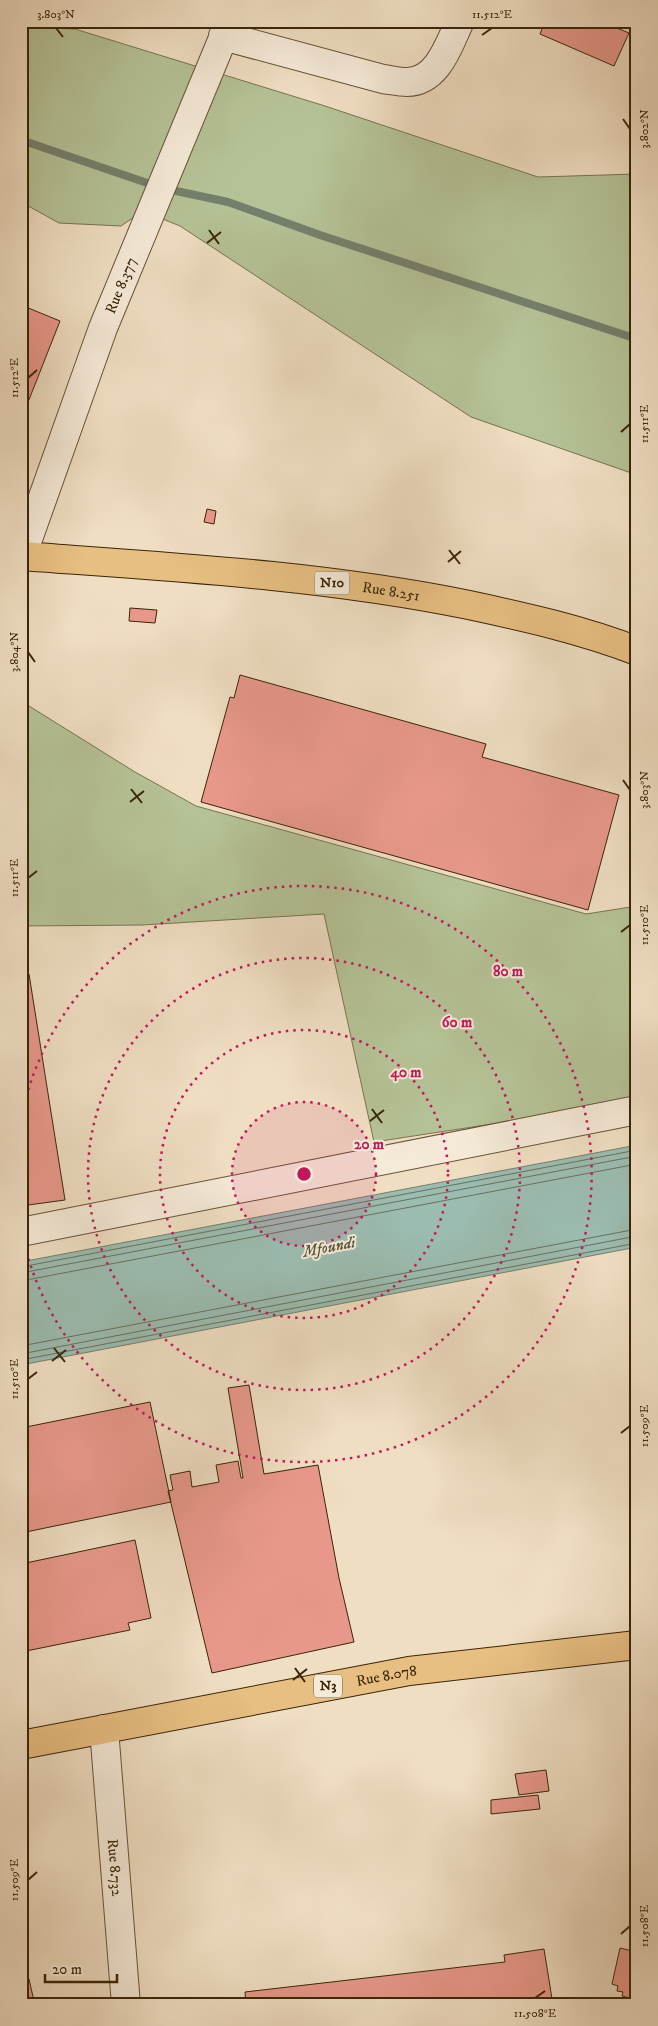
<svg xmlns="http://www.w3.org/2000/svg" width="658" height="2026" font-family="'IM FELL DW Pica',serif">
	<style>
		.green { fill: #b5c297; stroke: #77744f }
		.water { fill: #9bbcb0; stroke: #74806c }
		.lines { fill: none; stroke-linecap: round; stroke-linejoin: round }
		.shore { stroke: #6a705c; stroke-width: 1 }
		.stream { stroke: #74806c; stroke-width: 8 }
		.building { fill: #e8988b; stroke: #392507 }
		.minor-casing { stroke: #675336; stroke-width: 30 }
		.highway-casing { stroke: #392507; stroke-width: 30 }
		.minor { stroke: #f5ead8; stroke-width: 28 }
		.highway { stroke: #e8bf82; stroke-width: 28 }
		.ticks { fill: none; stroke: #392507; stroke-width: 2 }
		.ring { fill: none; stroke: #c2185b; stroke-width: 2.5; stroke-dasharray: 2.5 5 }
		.labels { text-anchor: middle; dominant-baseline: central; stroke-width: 4; stroke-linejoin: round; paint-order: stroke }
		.shield { fill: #f5ead8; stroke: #716046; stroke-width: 1 }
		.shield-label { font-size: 14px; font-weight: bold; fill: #392507 }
		.street-label { font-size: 15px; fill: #392507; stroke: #f5ead8 }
		.water-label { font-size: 16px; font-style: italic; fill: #56523a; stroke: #f5ead8 }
		.centre { fill: #c2185b; stroke: #f5ead8; stroke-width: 2.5 }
		.ring-label { font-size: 15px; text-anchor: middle; font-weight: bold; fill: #c2185b; stroke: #f5ead8; stroke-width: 4; stroke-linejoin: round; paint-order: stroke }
		.neatline { fill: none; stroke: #392507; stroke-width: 2 }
		.ticks-label { font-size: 12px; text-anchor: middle; fill: #392507 }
	</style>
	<rect width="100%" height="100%" fill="#f0dec3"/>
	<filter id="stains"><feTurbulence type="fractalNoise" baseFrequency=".004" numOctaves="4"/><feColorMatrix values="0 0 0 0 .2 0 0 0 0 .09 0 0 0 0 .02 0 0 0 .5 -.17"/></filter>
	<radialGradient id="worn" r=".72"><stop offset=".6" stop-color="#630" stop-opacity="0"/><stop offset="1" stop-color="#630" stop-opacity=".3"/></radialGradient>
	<path class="green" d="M21 27 75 29 325 106 538 177 637 174V475L471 417 180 226 143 211 121 226 59 223 21 202Z
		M21 701 135 772 196 806 586 914 637 906V1102L374 1142 324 914 142 925 21 926Z"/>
	<path class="water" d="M637 1145V1247L21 1365V1262Z"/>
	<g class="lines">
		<path class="shore" d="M21 1267 637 1150
			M21 1273 637 1156
			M21 1281 637 1164
			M21 1346 637 1229
			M21 1354 637 1236
			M21 1360 637 1243"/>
		<path class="stream" d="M21 140 162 188 228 202 320 235 637 339"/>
	</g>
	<path class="building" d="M545 21H600L629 33 614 66 540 34Z
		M21 305 60 321 21 420Z
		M207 509 216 511 214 524 204 522Z
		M130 608 157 610 155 623 129 621Z
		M240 675 486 744 482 757 619 795 588 910 201 802 230 697 234 698Z
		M29 974 65 1200 21 1206V975Z
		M249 1385 264 1474 318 1465 339 1578 354 1642 212 1673 168 1491 173 1490 170 1475 190 1471 192 1487 219 1482 216 1465 238 1461 241 1478H243L228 1388Z
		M150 1402 171 1502 21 1533V1428Z
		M135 1540 151 1618 128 1623 130 1630 21 1652V1564Z
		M546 1770 549 1791 519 1795 515 1774Z
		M538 1795 540 1809 491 1814V1800Z
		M620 1948 637 1952V2000L622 1996 623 1992 617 1991 618 1986 612 1984Z
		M544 1949 553 2005H246L245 1992 505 1962 504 1955Z
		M21 1955 23 1963H25L28 1978 21 1979Z
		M29 1979 34 2001 21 2004V1980Z"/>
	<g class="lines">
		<defs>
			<g id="minor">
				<path d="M223 36 383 79C391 80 399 82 407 82 438 82 449 44 460 21"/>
				<path id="s1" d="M22 556 103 328 230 21"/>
				<path d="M21 1232 637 1110"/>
				<path id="s2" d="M104 1729 126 2005"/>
			</g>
			<g id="highway">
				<path id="s3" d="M21 556C171 567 321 575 469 605 525 617 583 630 637 651"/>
				<path id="s4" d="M21 1745 409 1671 637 1645"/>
			</g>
		</defs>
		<use href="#minor" class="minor-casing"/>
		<use href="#highway" class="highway-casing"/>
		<use href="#minor" class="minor"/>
		<use href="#highway" class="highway"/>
	</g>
	<path class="ticks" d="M56 28 63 37M482 35 492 28M623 119 630 129M209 230 219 244M207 243 221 232M28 378 37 370M621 432 630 424M449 550 460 564M448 562 461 551M28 652 35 662M623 780 630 790M131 789 142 803M130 802 144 791M28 878 37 871M621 932 630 925M372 1109 382 1123M370 1121 384 1110M54 1348 65 1362M52 1361 66 1350M28 1379 37 1372M621 1433 630 1426M295 1668 305 1682M293 1680 307 1669M28 1880 37 1872M621 1934 630 1926M535 1998 545 1991"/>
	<circle cx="304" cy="1174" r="72" fill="#c2185b" fill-opacity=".12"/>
	<g class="ring">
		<circle cx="304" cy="1174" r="72"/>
		<circle cx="304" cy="1174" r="144"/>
		<circle cx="304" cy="1174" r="216"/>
		<path d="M21 1119A288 288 0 1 1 21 1229"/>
	</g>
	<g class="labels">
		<g class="shield">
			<rect x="314.5" y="571.5" width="35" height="23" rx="4"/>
			<rect x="314" y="1674.5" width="28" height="23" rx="4"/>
		</g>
		<g class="shield-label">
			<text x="332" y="583">N10</text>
			<text x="328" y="1686">N3</text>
		</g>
		<g class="street-label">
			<text stroke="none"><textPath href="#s1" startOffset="288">Rue 8.377</textPath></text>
			<text stroke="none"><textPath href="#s3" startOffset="372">Rue 8.251</textPath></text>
			<text stroke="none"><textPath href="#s4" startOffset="372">Rue 8.078</textPath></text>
			<text stroke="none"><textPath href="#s2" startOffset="139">Rue 8.732</textPath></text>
		</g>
		<g class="water-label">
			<text transform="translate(329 1247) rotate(-11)">Mfoundi</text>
		</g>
	</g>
	<circle cx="304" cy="1174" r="8" class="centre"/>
	<g class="ring-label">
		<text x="508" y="976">80 m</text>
		<text x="457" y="1027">60 m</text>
		<text x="406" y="1077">40 m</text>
		<text x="369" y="1149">20 m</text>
	</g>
	<rect width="658" height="2026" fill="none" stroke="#f0dec3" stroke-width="55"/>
	<path d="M45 1974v8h72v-8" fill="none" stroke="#392507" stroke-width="2.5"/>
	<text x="52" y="1974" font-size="15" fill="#392507" stroke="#f5ead8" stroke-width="4" paint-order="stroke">20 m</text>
	<rect x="28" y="28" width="602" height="1970" class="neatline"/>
	<g class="ticks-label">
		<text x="56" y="18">3.803°N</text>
		<text x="492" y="18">11.512°E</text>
		<text transform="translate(644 129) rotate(-90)" y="4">3.802°N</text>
		<text transform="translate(14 378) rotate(-90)" y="4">11.512°E</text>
		<text transform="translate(644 424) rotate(-90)" y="4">11.511°E</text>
		<text transform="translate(14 652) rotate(-90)" y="4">3.804°N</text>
		<text transform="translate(644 790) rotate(-90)" y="4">3.803°N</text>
		<text transform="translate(14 878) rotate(-90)" y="4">11.511°E</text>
		<text transform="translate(644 925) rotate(-90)" y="4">11.510°E</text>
		<text transform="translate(14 1379) rotate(-90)" y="4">11.510°E</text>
		<text transform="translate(644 1426) rotate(-90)" y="4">11.509°E</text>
		<text transform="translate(14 1880) rotate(-90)" y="4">11.509°E</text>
		<text transform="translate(644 1926) rotate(-90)" y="4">11.508°E</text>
		<text x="535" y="2017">11.508°E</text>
	</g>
	<rect width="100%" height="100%" filter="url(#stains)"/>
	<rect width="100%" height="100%" fill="url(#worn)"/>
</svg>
